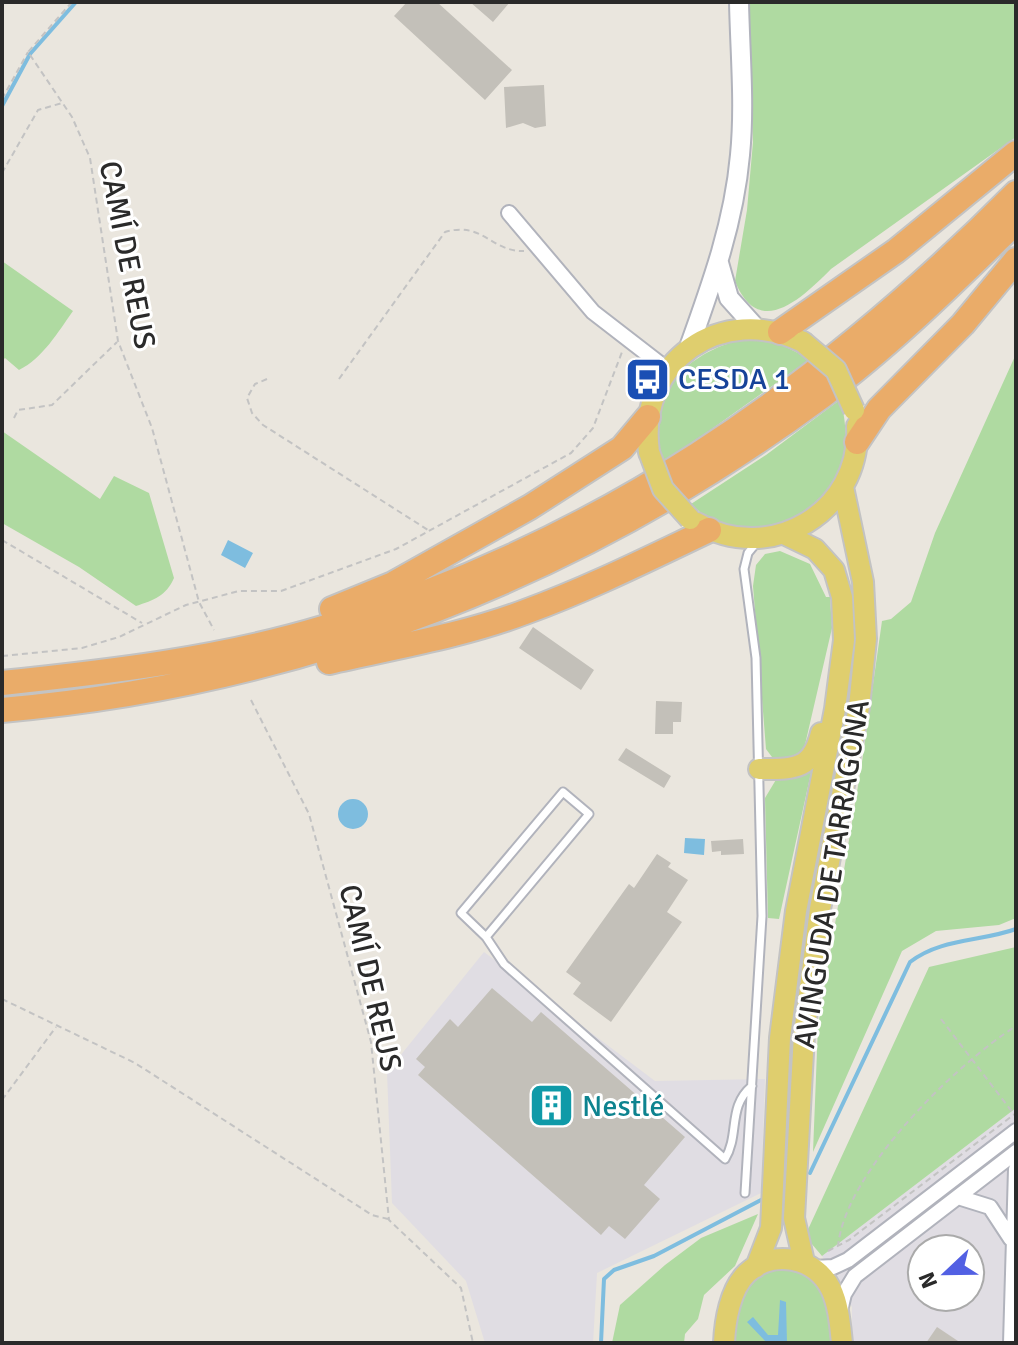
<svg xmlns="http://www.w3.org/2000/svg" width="1018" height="1345" font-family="Signika,sans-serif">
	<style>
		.industrial { fill: #e0dde3; fill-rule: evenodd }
		.green { fill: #afdaa1 }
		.water { fill: #7ebddf }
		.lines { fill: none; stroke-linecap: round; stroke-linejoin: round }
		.stream { stroke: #7ebddf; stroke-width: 4 }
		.building { fill: #c3c0b9 }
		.lane-casing { stroke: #b1b3bc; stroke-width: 11 }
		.street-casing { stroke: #b1b3bc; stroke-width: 18 }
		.secondary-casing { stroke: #b1b3bc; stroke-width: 22 }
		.primary-casing { stroke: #c3c3c3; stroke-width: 24 }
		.highway-casing { stroke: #c3c3c3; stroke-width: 28 }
		.path { stroke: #c3c3c3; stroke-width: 2; stroke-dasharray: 6 4; stroke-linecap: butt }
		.lane { stroke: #fff; stroke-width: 7 }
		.street { stroke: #fff; stroke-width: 14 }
		.secondary { stroke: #fff; stroke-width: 18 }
		.primary { stroke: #dfce6e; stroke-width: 20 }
		.highway { stroke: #eaac69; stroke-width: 24 }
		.primary-bridge-casing { stroke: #c3c3c3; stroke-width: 24; stroke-linecap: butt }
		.primary-bridge { stroke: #dfce6e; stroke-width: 20 }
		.labels { text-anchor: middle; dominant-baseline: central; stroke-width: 6; stroke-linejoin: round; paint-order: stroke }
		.street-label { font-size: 30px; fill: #2a2a2a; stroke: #fff }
		.transit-label { font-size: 30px; fill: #164399; stroke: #fff; text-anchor: start }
		.culture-label { font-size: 30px; fill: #0d838f; stroke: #fff; text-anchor: start }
	</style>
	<rect width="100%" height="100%" fill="#eae6de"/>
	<path class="industrial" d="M484 952 655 1081 765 1079 761 1193 597 1273 593 1343H485L466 1281 392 1203 387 1072Z
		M1016 1108V1343H852V1307L822 1256ZM922 1249H970V1297H922Z"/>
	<path class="green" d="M748 2H1016V137L831 269C803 297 759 341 735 281L747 210 753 142Z
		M2 261 73 311C58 332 43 358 19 370L5 358 2 361Z
		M751 338 770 339 810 359 664 463C635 398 691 347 751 338Z
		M1016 354V918L999 925 936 931 902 951 813 1152 818 1026 862 762 882 621 891 619 911 602 935 533Z
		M841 399C845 420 848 440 844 461 833 516 763 541 715 522 706 519 698 510 691 504L766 455Z
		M2 431 100 499 114 476 149 493 174 578C166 596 154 600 136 606L79 567 2 523Z
		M780 551 810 564 826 597H830L832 628 804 749 796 755 775 761 766 749 753 586 756 565 765 554Z
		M812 768 779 919 768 918 765 798 777 778Z
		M1016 947V1108L822 1256 805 1236 929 967Z
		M758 1214 735 1266 704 1295 698 1319 685 1334 684 1343H612L620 1305 665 1265 701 1238Z
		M777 1268C826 1271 826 1303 834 1343H732C738 1309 741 1279 777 1268Z"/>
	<path class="water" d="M228 540 253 553 245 568 221 555Z
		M338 814a15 15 0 1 1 30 0a15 15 0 1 1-30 0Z
		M685 838 705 839 704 855 684 853Z
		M780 1300 786 1302 787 1343H767L747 1322 753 1317 768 1335H778Z"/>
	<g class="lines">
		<path class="stream" d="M2 106 30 54 76 2
			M810 1173 910 962C941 938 980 942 1016 929
			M601 1343 604 1279 614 1270 654 1256 761 1200"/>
	</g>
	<path class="building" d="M407 2H437L512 70 485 100 394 16Z
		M470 2H510L493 22Z
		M544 85 546 126 535 128 523 123 506 128 504 87Z
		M533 627 594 670 581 690 519 648Z
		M656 701 682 702 681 722H673V734H655Z
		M626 748 671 776 664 788 618 760Z
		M743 839 744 854 721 855V851L712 852 711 841Z
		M657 854 671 863 668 867 688 880 667 912 682 922 611 1022 573 994 581 983 566 972 629 884 634 888Z
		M492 988 532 1022 541 1012 685 1137 644 1185 660 1199 625 1239 609 1226 601 1235 418 1075 425 1067 416 1059 450 1019 458 1027Z
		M937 1327 961 1343H926Z"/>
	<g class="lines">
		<defs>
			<path id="lane" d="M486 937 589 814 563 792 461 913 486 937 504 964 725 1159C740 1134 727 1107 752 1086
				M745 1193 762 916 756 658 744 569 748 553 758 541"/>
			<path id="street" d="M509 213 593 312 668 370
				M958 1197 990 1207 1011 1239
				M814 1268 833 1267 848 1260 1016 1131
				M840 1311 844 1294 855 1276 1016 1152
				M1011 1343 1016 1169"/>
			<path id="secondary" d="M719 263 729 298 756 328
				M688 350C711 286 734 223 740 155 745 105 740 52 739 2"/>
			<path id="primary" d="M649 452C636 361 722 302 803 342
				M697 523C770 566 862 512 857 426
				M759 769C793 769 812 771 821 733
				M804 1262 794 1218 804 1034 820 909 859 707 866 639 863 582 843 487
				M756 1267 771 1228 780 1038 796 911 835 709 844 640 842 597 834 570 815 549 784 534
				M724 1343C725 1321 730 1289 747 1273 773 1249 815 1257 831 1289 839 1306 840 1325 842 1343"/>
			<path id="highway" d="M780 332 896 251 1016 153
				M857 442 879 409 963 324 1016 260
				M332 609 393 584 530 507 622 448 648 417
				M329 662C394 647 462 636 525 612 588 589 648 559 709 530
				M2 683C108 672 220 659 323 628 598 544 815 395 1016 193
				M2 710C303 684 580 575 822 396 892 344 954 282 1016 222"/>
		</defs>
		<use href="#lane" class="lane-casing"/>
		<use href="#street" class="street-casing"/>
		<use href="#secondary" class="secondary-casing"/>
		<use href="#primary" class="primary-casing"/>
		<use href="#highway" class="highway-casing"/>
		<path class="path" d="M72 2 28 52 72 117 90 158 118 341 152 428 199 602 214 630
			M2 99 28 52
			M2 173 38 110 62 103
			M267 379 255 384 247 398 252 413 263 425 428 530
			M339 379 445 232C483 221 491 252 524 251
			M14 418 18 410 52 405 117 342
			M2 540 142 623
			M2 656 82 648 119 637 186 605 239 591H281L396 549 571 453 593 428 622 352
			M251 700 309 814 371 1042 389 1220 461 1288 473 1343
			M2 999 135 1063 372 1215 388 1219
			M941 1019 1013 1113
			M2 1100 56 1027
			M838 1247C844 1173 955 1065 1016 1026
			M828 1251 849 1240 1016 1113"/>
		<use href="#lane" class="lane"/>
		<use href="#street" class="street"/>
		<use href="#secondary" class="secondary"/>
		<use href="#primary" class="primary"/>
		<use href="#highway" class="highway"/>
		<defs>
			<path id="primary-bridge" d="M803 342 836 370 854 410
				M649 452 663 489 690 519"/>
		</defs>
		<use href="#primary-bridge" class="primary-bridge-casing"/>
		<use href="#primary-bridge" class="primary-bridge"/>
	</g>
	<defs>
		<symbol id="bus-square" viewBox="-11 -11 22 22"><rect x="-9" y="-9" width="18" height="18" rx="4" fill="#1a4fb4" stroke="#fff"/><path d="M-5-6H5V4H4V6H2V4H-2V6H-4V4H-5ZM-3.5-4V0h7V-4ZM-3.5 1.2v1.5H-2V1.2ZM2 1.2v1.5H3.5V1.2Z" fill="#fff"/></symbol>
		<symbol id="building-square" viewBox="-11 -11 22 22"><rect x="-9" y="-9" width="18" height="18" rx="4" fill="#0f9aa8" stroke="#fff"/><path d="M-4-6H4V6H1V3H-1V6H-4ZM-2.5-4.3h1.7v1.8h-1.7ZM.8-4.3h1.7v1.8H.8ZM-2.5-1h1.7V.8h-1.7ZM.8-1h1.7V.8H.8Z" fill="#fff"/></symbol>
	</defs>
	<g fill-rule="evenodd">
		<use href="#bus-square" x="622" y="354" width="51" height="51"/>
		<use href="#building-square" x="526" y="1080" width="51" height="51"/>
	</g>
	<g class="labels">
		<g class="street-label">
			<text transform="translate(127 255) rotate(79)">CAMÍ DE REUS</text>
			<text transform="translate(832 874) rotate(-81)">AVINGUDA DE TARRAGONA</text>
			<text transform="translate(370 978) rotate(77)">CAMÍ DE REUS</text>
		</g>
		<g class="transit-label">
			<text x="678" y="379">CESDA 1</text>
		</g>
		<g class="culture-label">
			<text x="582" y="1106">Nestlé</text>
		</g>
	</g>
	<rect width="1018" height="1345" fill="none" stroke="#2a2a2a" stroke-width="8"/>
	<g transform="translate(946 1273) rotate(248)"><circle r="38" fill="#ffffff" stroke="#aaaaaa" stroke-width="2"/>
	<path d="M0-6L14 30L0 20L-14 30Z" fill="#5260e3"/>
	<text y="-12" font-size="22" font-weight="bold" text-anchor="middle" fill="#2a2a2a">N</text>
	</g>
</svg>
